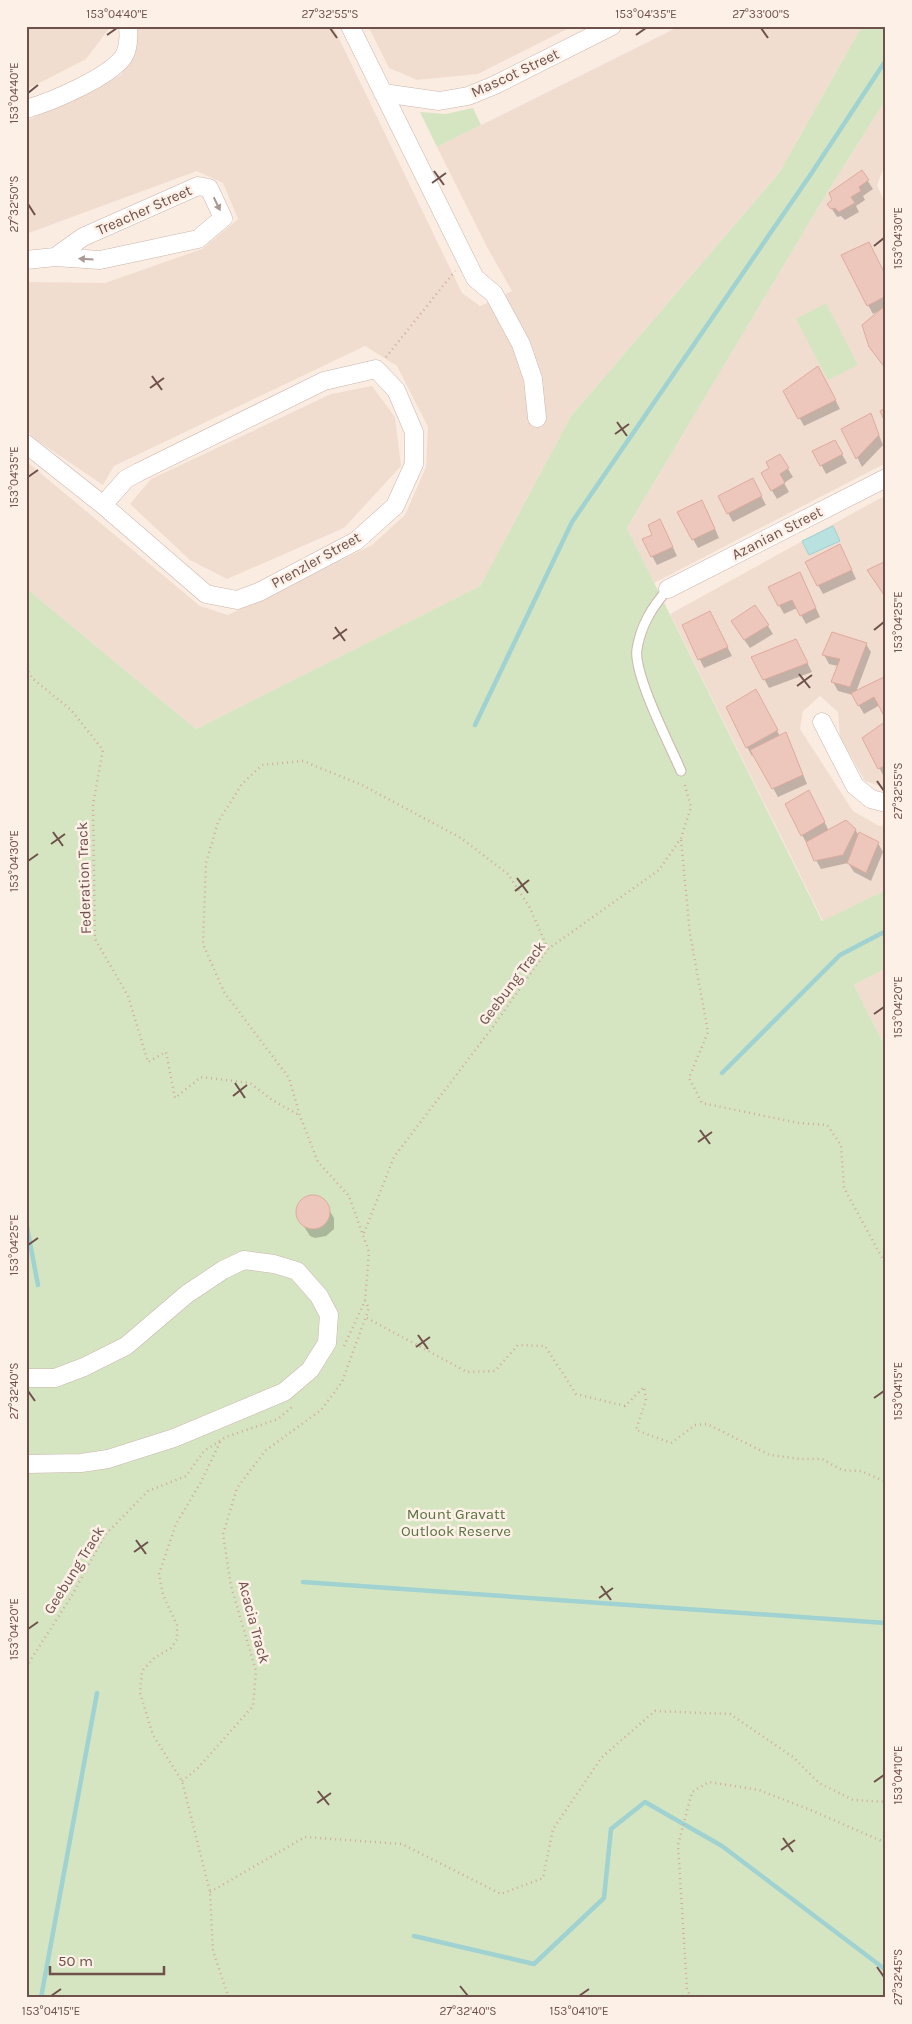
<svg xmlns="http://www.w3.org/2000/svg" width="912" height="2024" font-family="Karla,sans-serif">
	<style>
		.residential { fill: #f1ddd0 }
		.green { fill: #d6e5c1 }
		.water { fill: #b8e1e0; stroke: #9fd2d1 }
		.shadow { fill: #0003 }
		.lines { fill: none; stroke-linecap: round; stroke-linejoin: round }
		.stream { stroke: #9fd2d1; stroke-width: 4.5 }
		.building { fill: #edc7bb; stroke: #deab9d }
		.service-casing { stroke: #cbb5ac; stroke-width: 11 }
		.minor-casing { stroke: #cbb5ac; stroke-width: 19 }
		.path { stroke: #d1aa9f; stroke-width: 2.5; stroke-dasharray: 1 4; stroke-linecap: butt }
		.service { stroke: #fff; stroke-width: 9 }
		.minor { stroke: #fff; stroke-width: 18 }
		.oneway { fill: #a89792 }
		.ticks { fill: none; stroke: #6e514a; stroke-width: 2 }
		.labels { text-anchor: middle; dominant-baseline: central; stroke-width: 5; stroke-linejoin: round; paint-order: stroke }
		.street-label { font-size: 15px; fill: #6e514a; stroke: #fdf0e7 }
		.park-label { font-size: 15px; fill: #5a7343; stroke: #fdf0e7 }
		.neatline { fill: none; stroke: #6e514a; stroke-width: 2 }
		.ticks-label { font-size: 12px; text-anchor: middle; fill: #6e514a }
	</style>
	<rect width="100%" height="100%" fill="#faece1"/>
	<path class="residential" d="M26 26H111L86 59 26 90Z
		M136 26H333L462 293 480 306 512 291 487 247 437 147 680 26H862L779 173 571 416 480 586 196 729 26 588V461L200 606 228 615 372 545 405 515 426 467 428 427 397 366 365 346 114 466 103 485 32 437 26 428V282L105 283 202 249 238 219 223 183 197 171 26 234V121L121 75 137 47Z
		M368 26H573L478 74 417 80 389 68Z
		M886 99V162L877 185 886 205V463L654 583 627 528 827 193Z
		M372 386 395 417 401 466 344 528 227 579 190 560 130 504 151 479 331 394Z
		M886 495V788L865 781 840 737 838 712 820 696 803 711 800 729 853 811 879 826 886 825V890L823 921 670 614Z
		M886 968V1048L854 985Z"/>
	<path class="green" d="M862 26H886V99L827 193 627 528 822 921 886 890V968L854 985 886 1048V1998H26V588L196 729 480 586 571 416 779 173Z
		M473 108 481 125 437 147 420 112 446 114Z
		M826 303 858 365 828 380 796 319Z"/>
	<path class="water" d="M833 526 840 541 809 555 802 541Z"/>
	<path class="shadow" d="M862 172 873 189 863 196 865 200 856 206 859 212 845 220 841 216 837 217 829 204Z
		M886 277V370L870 347 881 310 873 314 868 305Z
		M823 376 840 409 804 426 785 391Z
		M871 415 883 445 862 467 843 429Z
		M834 441 847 463 826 474 814 451Z
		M780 456 793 477 784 483 789 492 777 499 762 474 771 468Z
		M757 488 766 505 733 522 728 513Z
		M707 510 719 538 698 548 693 539Z
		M665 530 677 556 657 565 652 556Z
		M845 555 856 579 823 594 818 585Z
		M804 582 820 617 806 624 797 608 784 614 779 605Z
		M714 621 732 656 704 668 683 626Z
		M768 626 773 634 750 648 737 630Z
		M866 644 871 652 856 692 886 677V716L880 705 864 714 853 695 838 691 833 682 838 666 829 664 824 655Z
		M800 649 812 672 769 688 753 658Z
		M756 691 780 736 785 733 790 742 807 784 778 797 754 754 752 756 747 747Z
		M886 723V776L884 777 864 738Z
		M814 801 829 831 855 829 859 836 878 843 883 852 871 881 854 872 848 863 821 869 802 835Z
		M308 1197H318L323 1200 334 1218V1229L326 1236 315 1238 310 1236 298 1217 297 1213 300 1203Z"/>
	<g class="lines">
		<path class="stream" d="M475 725 572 522 811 174 886 60
			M722 1073 840 955 886 931
			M26 1222 38 1285
			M303 1582 886 1623
			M414 1936 534 1964 604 1898 611 1829 645 1802 722 1846 886 1970
			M41 1998 97 1693"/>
	</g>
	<path class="building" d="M862 170 869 180 859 187 861 191 851 197 855 203 839 212 835 208 831 209 827 204 832 200 829 193Z
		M869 242 886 276V296L867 306 841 255Z
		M886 305V369L869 347 862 325Z
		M818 366 836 400 798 419 783 391Z
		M886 408V424L880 411Z
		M871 413 879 435 856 459 841 429Z
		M835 440 843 454 820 466 812 451Z
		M780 454 789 468 780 474 785 483 771 491 761 473 769 468 766 462Z
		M753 478 762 496 727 514 718 496Z
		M702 500 715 529 692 540 677 512Z
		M660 519 673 547 651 557 642 539 652 535 648 525Z
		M840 544 852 570 817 586 805 562Z
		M886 561V598L867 570Z
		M800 572 816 608 800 616 792 600 778 606 768 587Z
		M755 605 769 625 744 640 731 621Z
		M710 611 728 647 698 660 682 625Z
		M832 632 867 643 850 687 831 682 840 659 822 655Z
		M796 639 808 663 763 680 751 657Z
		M886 676V713L883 714 874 697 858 706 851 693Z
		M756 689 778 730 746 748 726 707Z
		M886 721V765L878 769 862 738Z
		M786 732 803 775 772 789 750 750Z
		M809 790 825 822 801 836 785 804Z
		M846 820 856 829 843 855 814 861 806 842Z
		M859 832 879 842 866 873 847 863Z
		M296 1212a17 17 0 1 1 34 0a17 17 0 1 1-34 0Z"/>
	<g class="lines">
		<defs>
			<path id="service" d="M668 589C652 607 641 625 637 649 633 674 670 745 681 771"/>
			<path id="minor" d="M350 26 475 278 494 294 521 344 533 379 537 418
				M383 93 439 101 468 96 495 85 612 26
				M26 109C51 102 110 77 124 56 129 47 129 37 128 26
				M26 260 55 257 100 260 198 239 223 218 209 188 198 186 83 237 55 257
				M26 444 103 505 206 594 237 600 259 592 356 541 395 506 414 464V432L396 390 376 369 324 381 139 472 126 479 103 505
				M668 589 886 478
				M822 722 855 786 871 799 886 803
				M26 1378H55L84 1367 126 1346 187 1294 223 1270 244 1260 274 1264 297 1271 319 1296 329 1315 327 1343 310 1370 284 1392 174 1438 108 1459 81 1463 26 1464"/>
		</defs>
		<use href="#service" class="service-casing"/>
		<use href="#minor" class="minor-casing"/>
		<path class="path" d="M386 357 455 271
			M26 667 32 678 71 710 103 750 93 804 95 939 128 996 148 1062 166 1052 175 1098 201 1077 250 1083 272 1100 299 1115
			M681 840 690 934 708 1032 689 1078 702 1103 799 1123 827 1125 841 1145 844 1188 886 1265
			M364 1233 394 1157 492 1028 548 949 659 870 681 838 691 807 684 782
			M367 1318 467 1372 495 1371 518 1345 545 1346 576 1394 625 1406 644 1387 646 1400 636 1430 671 1443 695 1425 707 1424 770 1455 801 1459H822L842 1470 861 1471 886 1482
			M344 1346 365 1301 369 1252 349 1196 318 1162 300 1116 289 1078 224 992 203 944 206 863 218 822 242 784 262 765 303 761 362 785 461 838 508 874 530 908 548 949
			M220 1442 201 1482 176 1524 159 1574 163 1595 177 1625V1639L171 1648 154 1658 142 1671 140 1693 153 1735 182 1781 210 1892 213 1951 229 1998
			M26 1667 71 1597 105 1535 148 1491 186 1476 204 1451 226 1437 278 1419 292 1407
			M182 1781 197 1769 253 1706 256 1671 231 1586 223 1534 237 1488 265 1451 321 1410 342 1382 369 1308 365 1301
			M210 1892 305 1837 402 1844 501 1894 543 1878 553 1829 602 1757 655 1711 730 1714 793 1757 819 1783 853 1800 886 1802
			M691 1998 687 1989 678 1845 692 1792 709 1782 759 1790 813 1811 886 1843"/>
		<use href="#service" class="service"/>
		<use href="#minor" class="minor"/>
	</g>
	<defs><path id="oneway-solid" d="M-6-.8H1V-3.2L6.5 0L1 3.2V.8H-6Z" transform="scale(1.25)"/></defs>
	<g class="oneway">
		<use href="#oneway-solid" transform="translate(217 204) rotate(64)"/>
		<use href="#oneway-solid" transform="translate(86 259) rotate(-177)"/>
	</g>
	<path class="ticks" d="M330 28 337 38M761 28 768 38M107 35 117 28M636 35 646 28M28 93 38 85M434 171 444 185M432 183 446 173M28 204 35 215M874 246 884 238M152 376 162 390M150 388 164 378M617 422 627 436M615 434 629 424M28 477 38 470M335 627 345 641M874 630 884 622M333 639 347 629M799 674 810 688M797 686 812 675M877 781 884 791M53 832 63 846M51 844 65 834M28 861 38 854M517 878 528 893M515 891 529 880M874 1014 884 1007M235 1083 245 1098M233 1096 247 1085M700 1130 710 1144M698 1142 712 1132M28 1245 38 1238M418 1335 428 1349M416 1347 430 1337M28 1391 35 1401M874 1398 884 1391M136 1540 146 1554M134 1552 148 1542M601 1586 611 1600M599 1598 613 1588M28 1629 38 1622M874 1782 884 1775M318 1791 329 1805M317 1803 331 1793M783 1838 793 1852M781 1850 795 1840M877 1967 884 1977M460 1986 468 1996M51 1996 61 1989M579 1996 589 1989"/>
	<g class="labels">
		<g class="street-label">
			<text transform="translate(515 73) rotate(-25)">Mascot Street</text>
			<text transform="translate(144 210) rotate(-24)">Treacher Street</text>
			<text transform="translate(777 533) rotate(-27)">Azanian Street</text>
			<text transform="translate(316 560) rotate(-29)">Prenzler Street</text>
			<text transform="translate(84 878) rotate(-92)">Federation Track</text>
			<text transform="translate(512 983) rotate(-53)">Geebung Track</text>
			<text transform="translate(74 1570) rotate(-58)">Geebung Track</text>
			<text transform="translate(254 1622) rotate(75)">Acacia Track</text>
		</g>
		<g class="park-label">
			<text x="456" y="1514">Mount Gravatt<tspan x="456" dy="17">Outlook Reserve</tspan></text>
		</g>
	</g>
	<rect width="912" height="2024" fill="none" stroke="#fdf0e7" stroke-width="55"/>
	<path d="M50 1966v8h114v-8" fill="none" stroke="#6e514a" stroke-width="2.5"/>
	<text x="58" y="1966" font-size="15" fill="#6e514a" stroke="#fdf0e7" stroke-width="4" paint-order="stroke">50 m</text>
	<rect x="28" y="28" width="856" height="1968" class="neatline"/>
	<g class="ticks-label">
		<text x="117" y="18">153°04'40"E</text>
		<text x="330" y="18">27°32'55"S</text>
		<text x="646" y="18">153°04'35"E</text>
		<text x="761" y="18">27°33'00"S</text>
		<text transform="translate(14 93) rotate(-90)" y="4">153°04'40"E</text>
		<text transform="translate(14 204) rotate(-90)" y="4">27°32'50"S</text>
		<text transform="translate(898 238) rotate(-90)" y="4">153°04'30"E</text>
		<text transform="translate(14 477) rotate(-90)" y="4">153°04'35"E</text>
		<text transform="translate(898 622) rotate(-90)" y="4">153°04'25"E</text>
		<text transform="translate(898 791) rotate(-90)" y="4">27°32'55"S</text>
		<text transform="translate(14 861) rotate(-90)" y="4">153°04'30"E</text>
		<text transform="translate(898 1007) rotate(-90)" y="4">153°04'20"E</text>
		<text transform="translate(14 1245) rotate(-90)" y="4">153°04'25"E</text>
		<text transform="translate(898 1391) rotate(-90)" y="4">153°04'15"E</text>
		<text transform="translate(14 1391) rotate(-90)" y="4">27°32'40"S</text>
		<text transform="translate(14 1629) rotate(-90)" y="4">153°04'20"E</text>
		<text transform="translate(898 1775) rotate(-90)" y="4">153°04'10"E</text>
		<text transform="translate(898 1977) rotate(-90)" y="4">27°32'45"S</text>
		<text x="51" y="2015">153°04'15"E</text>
		<text x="468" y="2015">27°32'40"S</text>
		<text x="579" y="2015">153°04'10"E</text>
	</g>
</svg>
